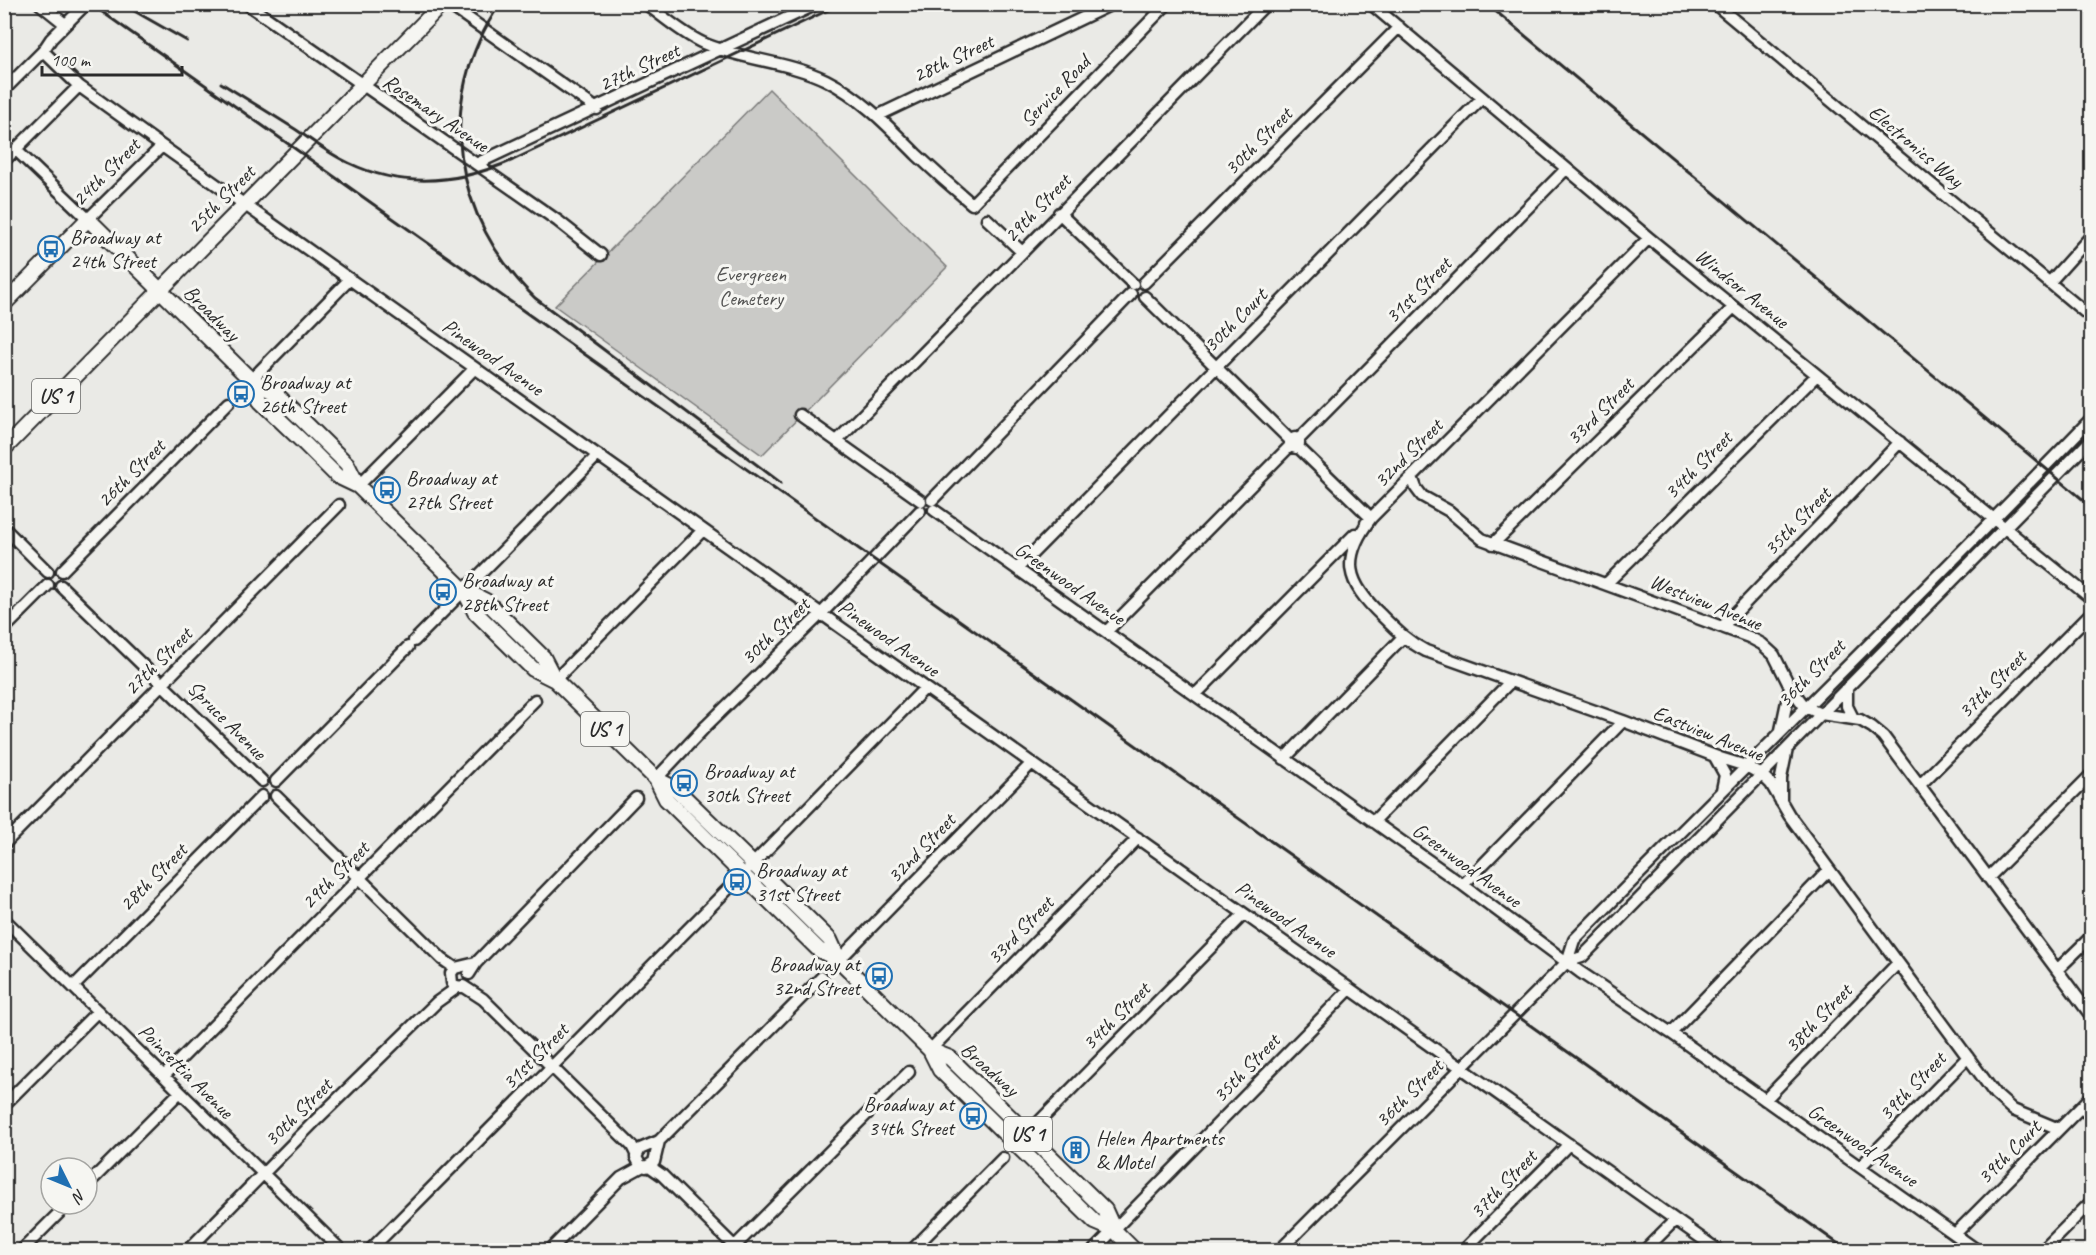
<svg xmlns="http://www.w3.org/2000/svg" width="2096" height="1255" font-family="Caveat,sans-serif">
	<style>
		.green { fill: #cacac7; stroke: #7a7a79; stroke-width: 1.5 }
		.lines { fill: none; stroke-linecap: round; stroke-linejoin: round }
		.minor-casing { stroke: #2b2b2b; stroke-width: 15 }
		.major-casing { stroke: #2b2b2b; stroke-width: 18 }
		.minor { stroke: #f6f6f2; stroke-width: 10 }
		.major { stroke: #f6f6f2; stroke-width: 14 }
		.rail { stroke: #2b2b2b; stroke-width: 3 }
		.labels { text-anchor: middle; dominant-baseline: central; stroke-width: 6; stroke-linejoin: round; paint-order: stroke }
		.shield { fill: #f6f6f2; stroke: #686867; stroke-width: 1.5 }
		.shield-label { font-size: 20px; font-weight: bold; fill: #2b2b2b }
		.street-label { font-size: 21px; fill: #2b2b2b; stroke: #f6f6f2 }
		.poi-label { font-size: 21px; fill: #2b2b2b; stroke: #f6f6f2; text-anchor: start }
		.park-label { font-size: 21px; fill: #535352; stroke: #f6f6f2 }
	</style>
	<rect width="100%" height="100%" fill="#eaeae6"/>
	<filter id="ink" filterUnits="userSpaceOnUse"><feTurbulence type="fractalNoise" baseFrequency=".0167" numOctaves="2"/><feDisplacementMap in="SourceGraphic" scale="12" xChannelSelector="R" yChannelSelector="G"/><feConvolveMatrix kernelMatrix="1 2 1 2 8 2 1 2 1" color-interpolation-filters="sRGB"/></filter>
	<g filter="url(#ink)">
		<path class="green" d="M769 89 947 267 762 455 555 306Z"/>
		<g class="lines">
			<defs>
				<path id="minor" d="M40 4 65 24
					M247 4 558 221 601 255
					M448 4 597 109
					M646 4C664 17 683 34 703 43 742 60 787 61 826 80 862 98 889 127 917 155 935 172 953 188 972 204L1167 4
					M1371 4 1649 238 2092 599
					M1715 4 2092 318
					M43 51 79 86 162 146 1718 1250
					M4 90 43 51 51 39 86 4
					M877 116 1112 4
					M16 150 88 219 162 146
					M4 161 79 86
					M476 164 817 4
					M1059 213 1133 284
					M987 219 1021 251
					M1144 283 1399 27
					M2049 283 2092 235
					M1145 297 1290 440
					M251 380 350 279
					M800 415 921 501
					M1298 440 1566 169
					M837 441 1266 4
					M1298 447 1371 518
					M1412 477 1416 488 1422 496 1449 511 1482 539 1749 637 1762 644 1774 655 1790 687 1805 707 1821 714 1860 720 1872 727 1883 736 2092 1017
					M358 486 475 368
					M932 500 1131 294
					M934 510 1463 885 1580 972 1671 1033 1977 1250
					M1371 518C1340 559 1346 582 1382 616 1396 630 1408 642 1426 651L1623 721 1720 758 1746 766 1762 775 1771 784 1789 815 1995 1094 2013 1110 2059 1129
					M1366 523 1649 238
					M4 528 48 572
					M1493 544 1734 307
					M1017 569 1482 98
					M62 571 229 402
					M1606 584 1817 375
					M61 586 262 781
					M1722 627 1900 442
					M4 629 48 585
					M1106 632 1290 446V440L1295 438 1299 441V444L1296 448 1290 446
					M414 641 598 455
					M555 680 703 530
					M1847 689V706L1853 718
					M1195 695 1355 534
					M1781 730 1790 687
					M1715 757 1725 775 1722 790
					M1284 759 1403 637
					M656 779 706 726 821 614 920 511
					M276 781 408 647
					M1921 784 2092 612
					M276 796 442 959 455 968
					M1781 802V778L1787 749
					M1373 822 1511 681
					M4 844 339 505
					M749 868 925 688
					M1988 878 2092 774
					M1463 885 1623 721
					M4 919 341 1250
					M839 960 1032 763
					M1567 962 1582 957 2092 439
					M2057 970 2092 936
					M469 974 476 963 636 798
					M463 986 483 999 632 1146 636 1154
					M73 987 262 796
					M462 987 456 986 452 983 451 973 455 968 476 963
					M1671 1033 1829 870
					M930 1050 1138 838
					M164 1076 535 700
					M1765 1100 1898 963
					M4 1105 98 1011
					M2081 1107 2092 1118
					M1023 1138 1244 914
					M659 1141 654 1162 646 1167 640 1165 636 1157 640 1149 659 1141 822 977
					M649 1166 662 1175 738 1250
					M1860 1167 1968 1057
					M87 1185 180 1092
					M1955 1234 2092 1096
					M22 1250 68 1204
					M188 1250 314 1122 437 1002 458 987
					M370 1250 728 889
					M550 1250 621 1178 643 1166
					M731 1250 909 1072
					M912 1250 1003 1158
					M1094 1250 1350 989
					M1280 1250 1567 962 1574 940C1746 765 1922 595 2092 418
					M1464 1250 1569 1144
					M1645 1250 1675 1220
					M2043 1250 2092 1201"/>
				<path id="major" d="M4 304 88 219 251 380 261 402 305 444 337 476 358 486
					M251 380 273 391 347 464 358 486 464 590 475 612 533 669 555 680
					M4 449 442 4
					M464 590 486 601 543 657 555 680 656 779 676 789 753 864 830 940 839 960
					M656 779 666 799 819 950 839 960 930 1050 940 1070 1095 1222 1114 1230 1134 1250
					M930 1050 950 1058 1105 1210 1114 1230"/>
			</defs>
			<use href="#minor" class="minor-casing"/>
			<use href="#major" class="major-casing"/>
			<use href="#minor" class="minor"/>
			<use href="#major" class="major"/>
			<path class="rail" d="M91 4 1847 1250
				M122 4 187 41
				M500 4C433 102 453 218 535 298L781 483
				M1487 4 2092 507
				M221 83C245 98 270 113 295 129 313 141 329 154 349 163 403 189 460 183 513 160L841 4"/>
		</g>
	</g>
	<defs>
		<symbol id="bus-ring" viewBox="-11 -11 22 22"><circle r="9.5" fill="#f6f6f2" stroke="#1f6fb2" stroke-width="1.5"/><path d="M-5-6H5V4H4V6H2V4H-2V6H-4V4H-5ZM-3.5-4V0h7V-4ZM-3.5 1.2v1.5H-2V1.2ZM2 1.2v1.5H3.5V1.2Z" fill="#1f6fb2"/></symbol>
		<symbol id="building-ring" viewBox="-11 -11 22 22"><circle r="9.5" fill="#f6f6f2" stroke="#1f6fb2" stroke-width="1.5"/><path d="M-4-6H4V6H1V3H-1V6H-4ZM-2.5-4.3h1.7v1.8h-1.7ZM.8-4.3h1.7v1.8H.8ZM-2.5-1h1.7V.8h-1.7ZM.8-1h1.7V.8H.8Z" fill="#1f6fb2"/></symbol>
	</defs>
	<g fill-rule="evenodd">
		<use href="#bus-ring" x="36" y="234" width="30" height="30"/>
		<use href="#bus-ring" x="226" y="379" width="30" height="30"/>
		<use href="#bus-ring" x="372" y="475" width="30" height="30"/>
		<use href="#bus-ring" x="428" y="577" width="30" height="30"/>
		<use href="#bus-ring" x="669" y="768" width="30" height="30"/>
		<use href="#bus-ring" x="722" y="867" width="30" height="30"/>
		<use href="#bus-ring" x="864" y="961" width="30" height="30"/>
		<use href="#bus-ring" x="958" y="1101" width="30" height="30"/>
		<use href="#building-ring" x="1061" y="1135" width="30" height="30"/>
	</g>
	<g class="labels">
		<g class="shield">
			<rect x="32" y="379" width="48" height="34" rx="4.5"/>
			<rect x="581" y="712" width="48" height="34" rx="4.5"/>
			<rect x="1004" y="1117" width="48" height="34" rx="4.5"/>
		</g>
		<g class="shield-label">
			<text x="56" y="396">US 1</text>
			<text x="605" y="729">US 1</text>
			<text x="1028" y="1134">US 1</text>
		</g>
		<g class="street-label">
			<text transform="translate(953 58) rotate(-25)">28th Street</text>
			<text transform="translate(639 67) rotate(-25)">27th Street</text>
			<text transform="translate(1055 91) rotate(-46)">Service Road</text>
			<text transform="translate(436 113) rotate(34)">Rosemary Avenue</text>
			<text transform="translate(1258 141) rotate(-45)">30th Street</text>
			<text transform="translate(1916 146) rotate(40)">Electronics Way</text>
			<text transform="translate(106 172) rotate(-45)">24th Street</text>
			<text transform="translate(221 199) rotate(-45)">25th Street</text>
			<text transform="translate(1037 208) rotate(-46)">29th Street</text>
			<text transform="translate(1742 288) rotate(39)">Windsor Avenue</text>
			<text transform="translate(1418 290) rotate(-45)">31st Street</text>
			<text transform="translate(212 313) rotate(45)">Broadway</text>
			<text transform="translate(1235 320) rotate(-45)">30th Court</text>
			<text transform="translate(493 357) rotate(35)">Pinewood Avenue</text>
			<text transform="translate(1600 411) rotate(-45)">33rd Street</text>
			<text transform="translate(1408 453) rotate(-45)">32nd Street</text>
			<text transform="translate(1698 465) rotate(-45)">34th Street</text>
			<text transform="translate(131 473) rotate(-45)">26th Street</text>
			<text transform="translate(1797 521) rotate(-46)">35th Street</text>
			<text transform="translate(1070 583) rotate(35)">Greenwood Avenue</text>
			<text transform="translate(1706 602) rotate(22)">Westview Avenue</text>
			<text transform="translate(775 631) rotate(-44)">30th Street</text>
			<text transform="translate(889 638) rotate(35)">Pinewood Avenue</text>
			<text transform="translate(158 661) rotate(-45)">27th Street</text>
			<text transform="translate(1811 673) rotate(-45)">36th Street</text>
			<text transform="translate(1992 684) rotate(-45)">37th Street</text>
			<text transform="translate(227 720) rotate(45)">Spruce Avenue</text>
			<text transform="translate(1708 733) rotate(22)">Eastview Avenue</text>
			<text transform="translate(921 848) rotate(-46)">32nd Street</text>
			<text transform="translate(1467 865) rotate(36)">Greenwood Avenue</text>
			<text transform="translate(335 875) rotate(-45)">29th Street</text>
			<text transform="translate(153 877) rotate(-45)">28th Street</text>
			<text transform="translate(1286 919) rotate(35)">Pinewood Avenue</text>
			<text transform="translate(1020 930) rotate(-46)">33rd Street</text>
			<text transform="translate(1116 1016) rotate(-45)">34th Street</text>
			<text transform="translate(1818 1018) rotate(-46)">38th Street</text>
			<text transform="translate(535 1056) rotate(-45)">31st Street</text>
			<text transform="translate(1246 1068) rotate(-46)">35th Street</text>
			<text transform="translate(990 1069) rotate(42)">Broadway</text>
			<text transform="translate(186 1071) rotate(45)">Poinsettia Avenue</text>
			<text transform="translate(1912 1086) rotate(-46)">39th Street</text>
			<text transform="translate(1409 1093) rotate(-45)">36th Street</text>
			<text transform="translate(298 1112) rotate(-45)">30th Street</text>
			<text transform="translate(1863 1145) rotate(35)">Greenwood Avenue</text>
			<text transform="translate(2009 1152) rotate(-45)">39th Court</text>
			<text transform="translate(1503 1184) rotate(-46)">37th Street</text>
		</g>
		<g class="poi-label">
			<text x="70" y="237">Broadway at<tspan x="70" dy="24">24th Street</tspan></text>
			<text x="260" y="382">Broadway at<tspan x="260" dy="24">26th Street</tspan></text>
			<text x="406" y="478">Broadway at<tspan x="406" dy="24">27th Street</tspan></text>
			<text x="462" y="580">Broadway at<tspan x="462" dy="24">28th Street</tspan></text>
			<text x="704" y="771">Broadway at<tspan x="704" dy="24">30th Street</tspan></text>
			<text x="756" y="870">Broadway at<tspan x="756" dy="24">31st Street</tspan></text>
			<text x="860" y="964" text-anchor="end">Broadway at<tspan x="860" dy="24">32nd Street</tspan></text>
			<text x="954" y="1104" text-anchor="end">Broadway at<tspan x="954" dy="24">34th Street</tspan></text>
			<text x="1096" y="1138">Helen Apartments<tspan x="1096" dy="24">&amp; Motel</tspan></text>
		</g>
		<g class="park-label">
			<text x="751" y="274">Evergreen<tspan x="751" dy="24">Cemetery</tspan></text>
		</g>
	</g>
	<rect width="2096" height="1255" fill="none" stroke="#f6f6f2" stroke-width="24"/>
	<rect x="12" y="12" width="2072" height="1231" fill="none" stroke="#2b2b2b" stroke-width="2" filter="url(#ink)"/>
	<g transform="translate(69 1186) rotate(133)"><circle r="28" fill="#f6f6f2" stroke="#a5a5a2" stroke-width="1.5"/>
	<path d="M0-4.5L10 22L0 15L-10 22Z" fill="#1f6fb2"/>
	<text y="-9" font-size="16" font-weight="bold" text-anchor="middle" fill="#2b2b2b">N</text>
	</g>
	<path d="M42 66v9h140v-9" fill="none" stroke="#2b2b2b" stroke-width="3"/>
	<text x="51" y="66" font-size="18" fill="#2b2b2b" stroke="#f6f6f2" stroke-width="4.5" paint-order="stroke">100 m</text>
</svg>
